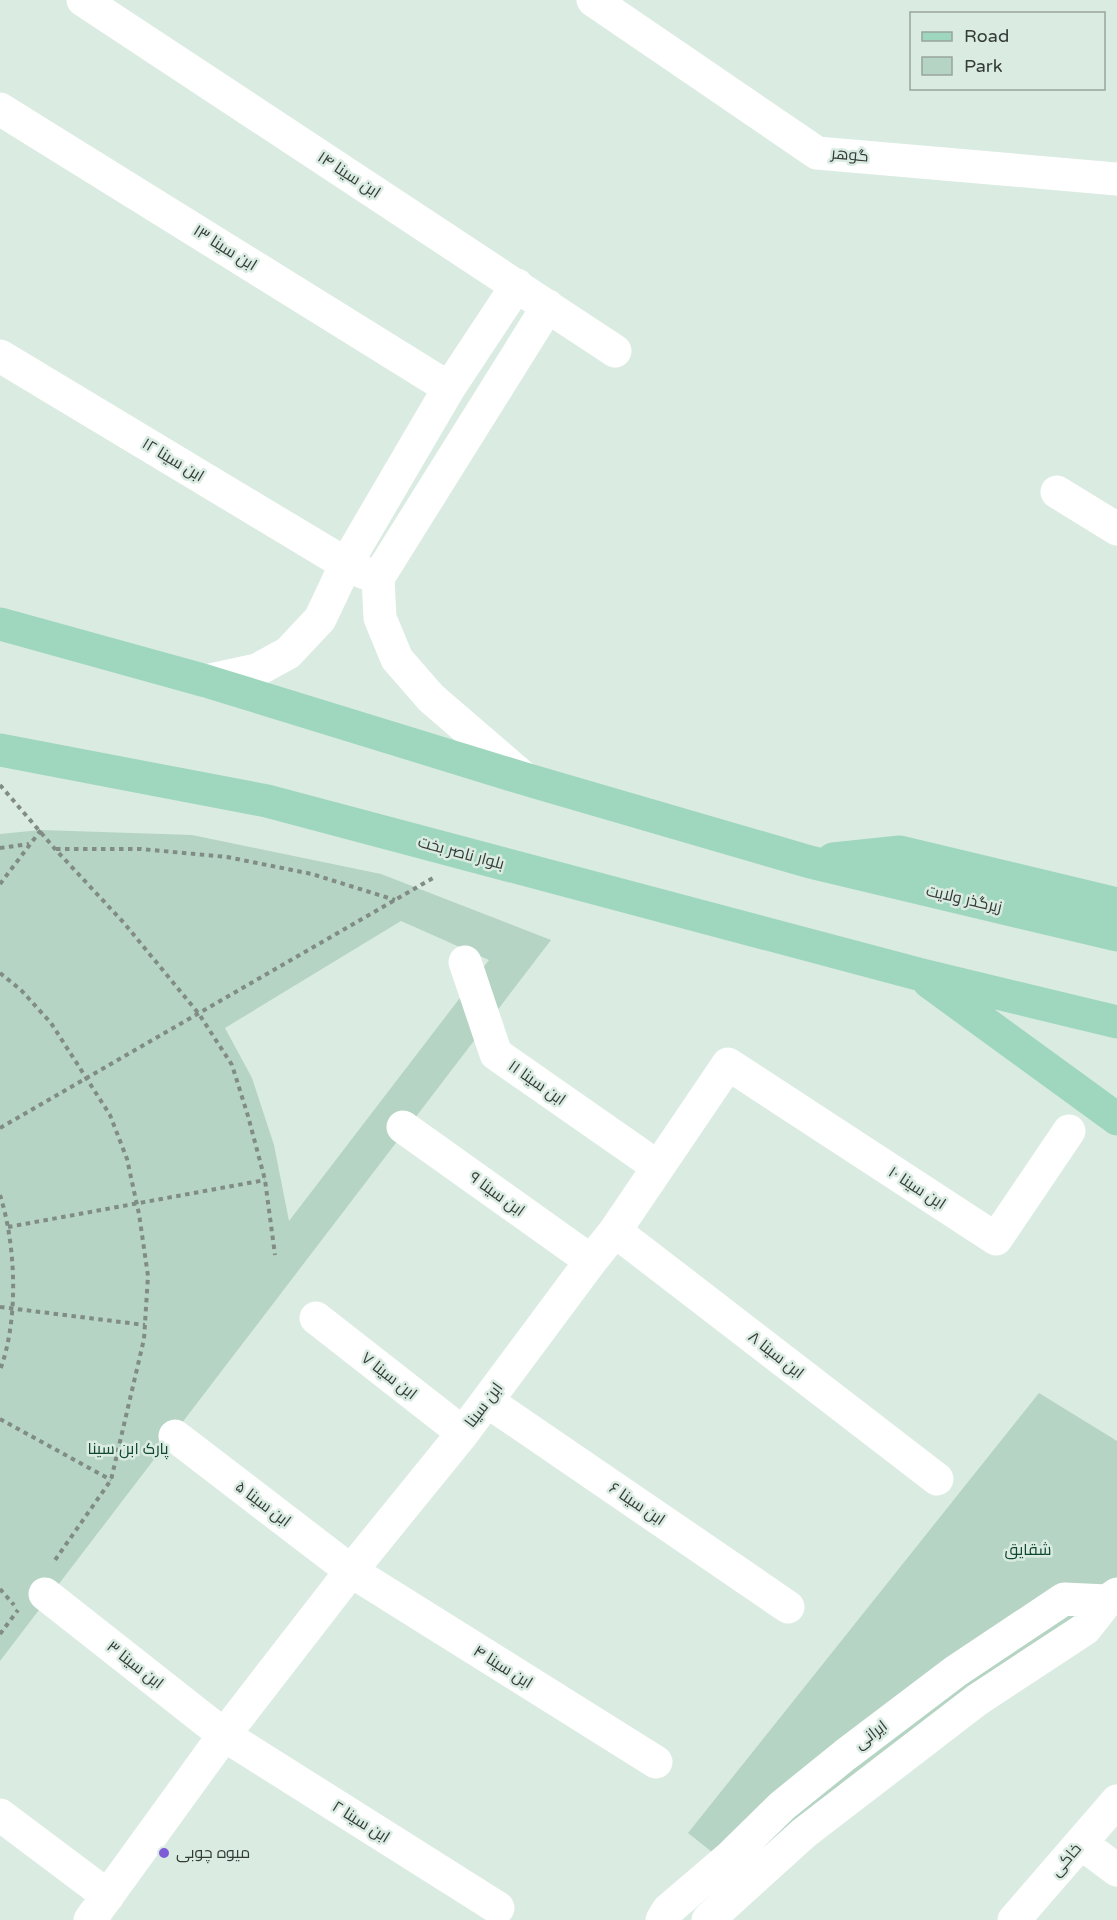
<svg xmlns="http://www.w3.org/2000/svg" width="1117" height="1920" font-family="'Varela Round',Cairo,sans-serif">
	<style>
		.green { fill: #b5d4c3; fill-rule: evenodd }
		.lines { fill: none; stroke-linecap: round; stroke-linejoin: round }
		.path { stroke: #808c85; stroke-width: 4; stroke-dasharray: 4.5 4.5; stroke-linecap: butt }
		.minor { stroke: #fff; stroke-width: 33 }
		.major { stroke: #9ed7be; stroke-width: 33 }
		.poi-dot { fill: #7e5cd7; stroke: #daebe2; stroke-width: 2 }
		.labels { text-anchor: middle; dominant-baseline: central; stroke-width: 5; stroke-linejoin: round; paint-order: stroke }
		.street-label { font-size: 16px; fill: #343b37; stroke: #daebe2 }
		.park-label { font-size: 16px; fill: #0f4630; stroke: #daebe2 }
		.poi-label { font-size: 16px; fill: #343b37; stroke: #daebe2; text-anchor: start }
	</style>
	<rect width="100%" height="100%" fill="#daebe2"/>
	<path class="green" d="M41 830 192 835 381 874 551 940 0 1661V834ZM401 921 489 960 289 1221 274 1145 252 1078 225 1028Z
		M1039 1393 1117 1441V1594L750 1882 688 1833Z"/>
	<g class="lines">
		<path class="path" d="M0 785 55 849 124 923 199 1014 232 1065 248 1116 265 1180 275 1255
			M0 848 29 844
			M56 849H141L227 857 312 874 395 900
			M0 884 41 830
			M0 973 21 990 51 1023 110 1115 127 1159 139 1214 148 1276 144 1339 111 1480 53 1563
			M0 1128 433 878
			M0 1195C16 1245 19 1320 0 1370
			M8 1227 265 1180
			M0 1307 145 1325
			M0 1419 111 1480
			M0 1589 14 1605
			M0 1634 18 1610"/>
		<path class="minor" d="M83 0 615 351
			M593 0 817 153 1117 179
			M0 109 449 388
			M0 356 346 564 365 573
			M1057 492 1117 529
			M206 681 257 670 288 653 320 619 346 564 449 388 517 285
			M525 779 431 698 397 659 380 618 378 578 548 306
			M465 962 496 1054 658 1167
			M403 1127 591 1261
			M615 1231 937 1479
			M316 1318 463 1433
			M487 1401 788 1607
			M175 1436 351 1571 656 1762
			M45 1594 224 1735 498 1908
			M0 1815 108 1896
			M1081 1843 1117 1870
			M90 1920 224 1735 351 1571 463 1433 591 1261 615 1231 728 1064 996 1239 1069 1131
			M662 1920 668 1910 730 1857 782 1806 845 1755 956 1671 1064 1599 1107 1601
			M708 1920 804 1833 977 1700 1085 1629 1107 1601 1117 1594
			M1014 1920 1117 1801"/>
		<path class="major" d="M0 624 206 681 525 779 810 862 1117 935
			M0 750 267 801 918 974 1117 1022
			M833 859 900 852 1117 904
			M929 982 1117 1119"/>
	</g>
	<circle class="poi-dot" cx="164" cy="1853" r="6"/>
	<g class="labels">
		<g class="street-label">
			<text transform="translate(850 155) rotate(5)">گوهر</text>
			<text transform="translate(349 175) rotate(33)">ابن سینا ۱۴</text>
			<text transform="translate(225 248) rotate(32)">ابن سینا ۱۳</text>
			<text transform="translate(173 460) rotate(31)">ابن سینا ۱۲</text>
			<text transform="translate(461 853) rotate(15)">بلوار ناصر بخت</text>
			<text transform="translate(964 899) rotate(13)">زیرگذر ولایت</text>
			<text transform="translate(537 1083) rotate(35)">ابن سینا ۱۱</text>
			<text transform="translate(917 1188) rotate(33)">ابن سینا ۱۰</text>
			<text transform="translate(497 1194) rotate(36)">ابن سینا ۹</text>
			<text transform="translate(776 1355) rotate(38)">ابن سینا ۸</text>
			<text transform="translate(389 1376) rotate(38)">ابن سینا ۷</text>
			<text transform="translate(484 1405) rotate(-53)">ابن سینا</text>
			<text transform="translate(263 1504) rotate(37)">ابن سینا ۵</text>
			<text transform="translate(637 1504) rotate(34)">ابن سینا ۶</text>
			<text transform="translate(135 1665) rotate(38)">ابن سینا ۳</text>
			<text transform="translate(503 1667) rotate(32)">ابن سینا ۴</text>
			<text transform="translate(871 1735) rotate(-37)">ایرانی</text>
			<text transform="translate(361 1822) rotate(32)">ابن سینا ۲</text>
			<text transform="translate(1066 1860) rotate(-49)">خاکی</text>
		</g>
		<g class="park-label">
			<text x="128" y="1449">پارک ابن سینا</text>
			<text x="1028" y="1550">شقایق</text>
		</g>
		<g class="poi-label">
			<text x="176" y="1853">میوه چوبی</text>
		</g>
	</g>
	<rect x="910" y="12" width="195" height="78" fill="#daebe2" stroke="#98a59e" stroke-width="1.5"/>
	<rect x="922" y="32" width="30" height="9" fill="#9ed7be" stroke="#98a59e" stroke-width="1.5"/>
	<text x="964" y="42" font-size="18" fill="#343b37">Road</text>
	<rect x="922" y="57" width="30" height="18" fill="#b5d4c3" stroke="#98a59e" stroke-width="1.5"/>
	<text x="964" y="72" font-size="18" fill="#343b37">Park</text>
</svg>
